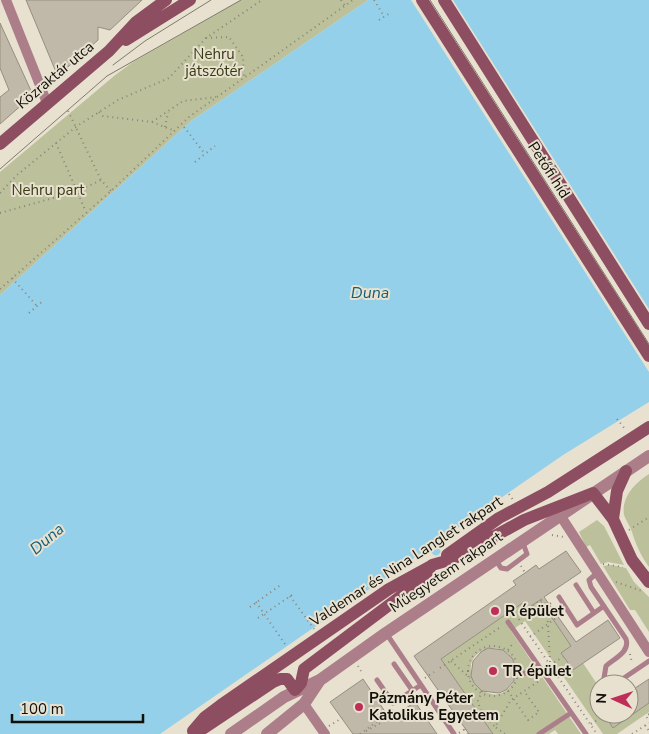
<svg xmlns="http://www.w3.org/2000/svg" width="649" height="734" font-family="'Nunito Sans',sans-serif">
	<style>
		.green { fill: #bcc19b; fill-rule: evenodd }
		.water { fill: #94d0e9 }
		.pier { fill: #e8e1d0 }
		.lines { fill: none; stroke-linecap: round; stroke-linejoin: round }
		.canal { stroke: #94d0e9; stroke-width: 9 }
		.building { fill: #c0b9a9; stroke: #958f7f }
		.path { stroke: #898578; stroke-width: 2; stroke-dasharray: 1 4; stroke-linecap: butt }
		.service { stroke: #ac7e8a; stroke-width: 5 }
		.minor { stroke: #ac7e8a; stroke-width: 10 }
		.tertiary { stroke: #ac7e8a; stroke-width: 12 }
		.secondary { stroke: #8e4e62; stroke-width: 12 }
		.tram { stroke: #7e7a6e; stroke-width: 1 }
		.poi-dot { fill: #be2e57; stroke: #e8e1d0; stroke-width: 2 }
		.labels { text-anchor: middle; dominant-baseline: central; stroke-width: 4; stroke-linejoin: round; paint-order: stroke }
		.park-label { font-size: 15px; fill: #373b13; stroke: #e8e1d0 }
		.street-label { font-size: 15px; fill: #110f09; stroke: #e8e1d0 }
		.poi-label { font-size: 15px; font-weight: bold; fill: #110f09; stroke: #e8e1d0; text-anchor: start }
		.water-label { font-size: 16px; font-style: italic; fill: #125f78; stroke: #e8e1d0 }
	</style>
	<rect width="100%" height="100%" fill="#e8e1d0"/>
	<path class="green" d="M241 0H368L191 121 0 295V172L114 76 133 62Z
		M649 474V567C641 556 636 545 632 532 630 526 626 521 624 515 621 497 636 482 649 474Z
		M597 520 604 526 624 565 608 562 601 564 590 545 586 547 579 532Z
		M611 565 626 568 634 582 649 597V632L635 610H630L603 566Z
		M540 600 571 646 561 653 572 670 583 663 599 687V714H604L613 727 649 703V712L617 734H603L525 621 511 631 581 734H558L555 730 549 734H493L441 659 524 602 528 608ZM492 648C509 648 523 666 513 683 489 720 444 656 492 648Z"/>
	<path class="water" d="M368 0H649V402L563 455 160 734H0V295L191 121Z"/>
	<path class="pier" d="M411 0H453L649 309V372Z"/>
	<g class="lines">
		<path class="canal" d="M427 536 436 551"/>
	</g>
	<path class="building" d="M26 0H142L110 30 98 27V40L60 74 56 72Z
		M0 23 33 95 0 124V97L9 90 0 68Z
		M566 551 581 572 544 597 576 642 608 620 620 638 573 670 561 653 571 646 540 600 528 608 524 602 441 659 493 734H469L414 656 516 585 513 581 525 573 536 565 539 569Z
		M488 648 503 650 512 658 515 665 514 681 506 690 499 693 482 691 474 683 471 676 473 661 481 652Z
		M363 679 390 719 415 702 437 734H353L330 702Z
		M649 679V703L613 728 604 714H629V692Z"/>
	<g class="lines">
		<path class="path" d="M341 0 345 6
			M374 0 384 16
			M379 20 390 13
			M206 38 229 37 243 57 244 78
			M68 111 101 180 111 191
			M99 112 103 116 152 122 175 131
			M152 122 183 101 216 97
			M165 127 168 112
			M184 127 205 154
			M56 143 86 212
			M195 162 215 146
			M0 193 17 175 77 126 118 100 169 78 206 38 262 0
			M0 213 78 191 101 180
			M12 278 37 306
			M0 289 111 191 189 117 353 0
			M29 313 44 300
			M617 419 625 429
			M509 494 513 500
			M629 530 649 517
			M552 535 564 537
			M603 564 623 567
			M521 566 525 573
			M397 568 400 573
			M616 582 642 591
			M290 596 314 629
			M256 602 287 647
			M250 607 282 584
			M516 615 597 734
			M516 616 526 612 542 599
			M258 618 292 595
			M530 637 556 618 543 600
			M468 671a25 25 0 1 1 50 0a25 25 0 1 1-50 0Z
			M508 650 514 642
			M630 654 632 663
			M451 661 470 678
			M550 662 547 606 554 601
			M550 665 563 657
			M358 666 361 671
			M440 668 502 626
			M425 678 434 672
			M482 691 478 701 480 709 495 727
			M508 691 528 720 539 712 524 691
			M649 714 646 716 649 721
			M591 724 605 715
			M645 725 649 731
			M329 726 342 718
			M465 729 468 734
			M366 731 386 720 387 721
			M459 733 465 729
			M360 734 393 710
			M505 734 495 727 511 700 539 681
			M632 734 649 723"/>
		<path class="service" d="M495 559 501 568 507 569 527 554 523 543
			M597 573 589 580 591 587 626 639C630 652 615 658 606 666L604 678 612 683 618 682 649 661
			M576 585 594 613
			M559 597 577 625 604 606
			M508 622 586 734
			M386 633 454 734
			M394 664 412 690
			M518 673 545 674
			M377 680 393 703 421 685
			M539 734 571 713"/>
		<path class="minor" d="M6 0 47 103
			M560 515 649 652
			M304 704 325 734"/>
		<path class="tertiary" d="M231 734 284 697 320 680 386 633 649 456
			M267 734 304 704 320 680"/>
		<path class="secondary" d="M422 0 649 356
			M444 0 649 324
			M126 40 190 0
			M0 144 109 51 136 22 166 0
			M613 519 617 491 626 471
			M447 555 499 518 548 492 649 427
			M193 731 205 717 221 705 389 589 431 566
			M195 734 273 682 280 679H287L295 690 301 683 304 669 421 581 432 565 453 559 524 520 593 493 613 519 632 560 649 582"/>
		<path class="tram" d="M430 0 649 344
			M113 65 145 41 211 0
			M0 169 107 76 241 0"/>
	</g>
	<g class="poi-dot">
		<circle cx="495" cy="611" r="5"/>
		<circle cx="493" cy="671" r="5"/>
		<circle cx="359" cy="707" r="5"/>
	</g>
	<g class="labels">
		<g class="park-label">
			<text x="214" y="54">Nehru<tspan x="214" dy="17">játszótér</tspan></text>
			<text x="48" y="190">Nehru part</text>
		</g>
		<g class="street-label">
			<text transform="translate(55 75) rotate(-40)">Közraktár utca</text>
			<text transform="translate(549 170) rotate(57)">Petőfi híd</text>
			<text transform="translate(406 561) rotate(-33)">Valdemar és Nina Langlet rakpart</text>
			<text transform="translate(446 572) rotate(-34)">Műegyetem rakpart</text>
		</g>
		<g class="poi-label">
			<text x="505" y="611">R épület</text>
			<text x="503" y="671">TR épület</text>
			<text x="369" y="698">Pázmány Péter<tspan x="369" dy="17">Katolikus Egyetem</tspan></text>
		</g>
		<g class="water-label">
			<text x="370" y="293">Duna</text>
			<text transform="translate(47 539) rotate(-40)">Duna</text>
		</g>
	</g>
	<g transform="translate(614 699) rotate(273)"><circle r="24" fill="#e8e1d0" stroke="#928d80"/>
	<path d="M0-4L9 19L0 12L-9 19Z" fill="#be2e57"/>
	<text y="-8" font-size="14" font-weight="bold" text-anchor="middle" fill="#110f09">N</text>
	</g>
	<path d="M12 714v8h131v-8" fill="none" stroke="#110f09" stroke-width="2.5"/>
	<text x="20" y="714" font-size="15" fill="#110f09" stroke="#e8e1d0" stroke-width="4" paint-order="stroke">100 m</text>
</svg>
